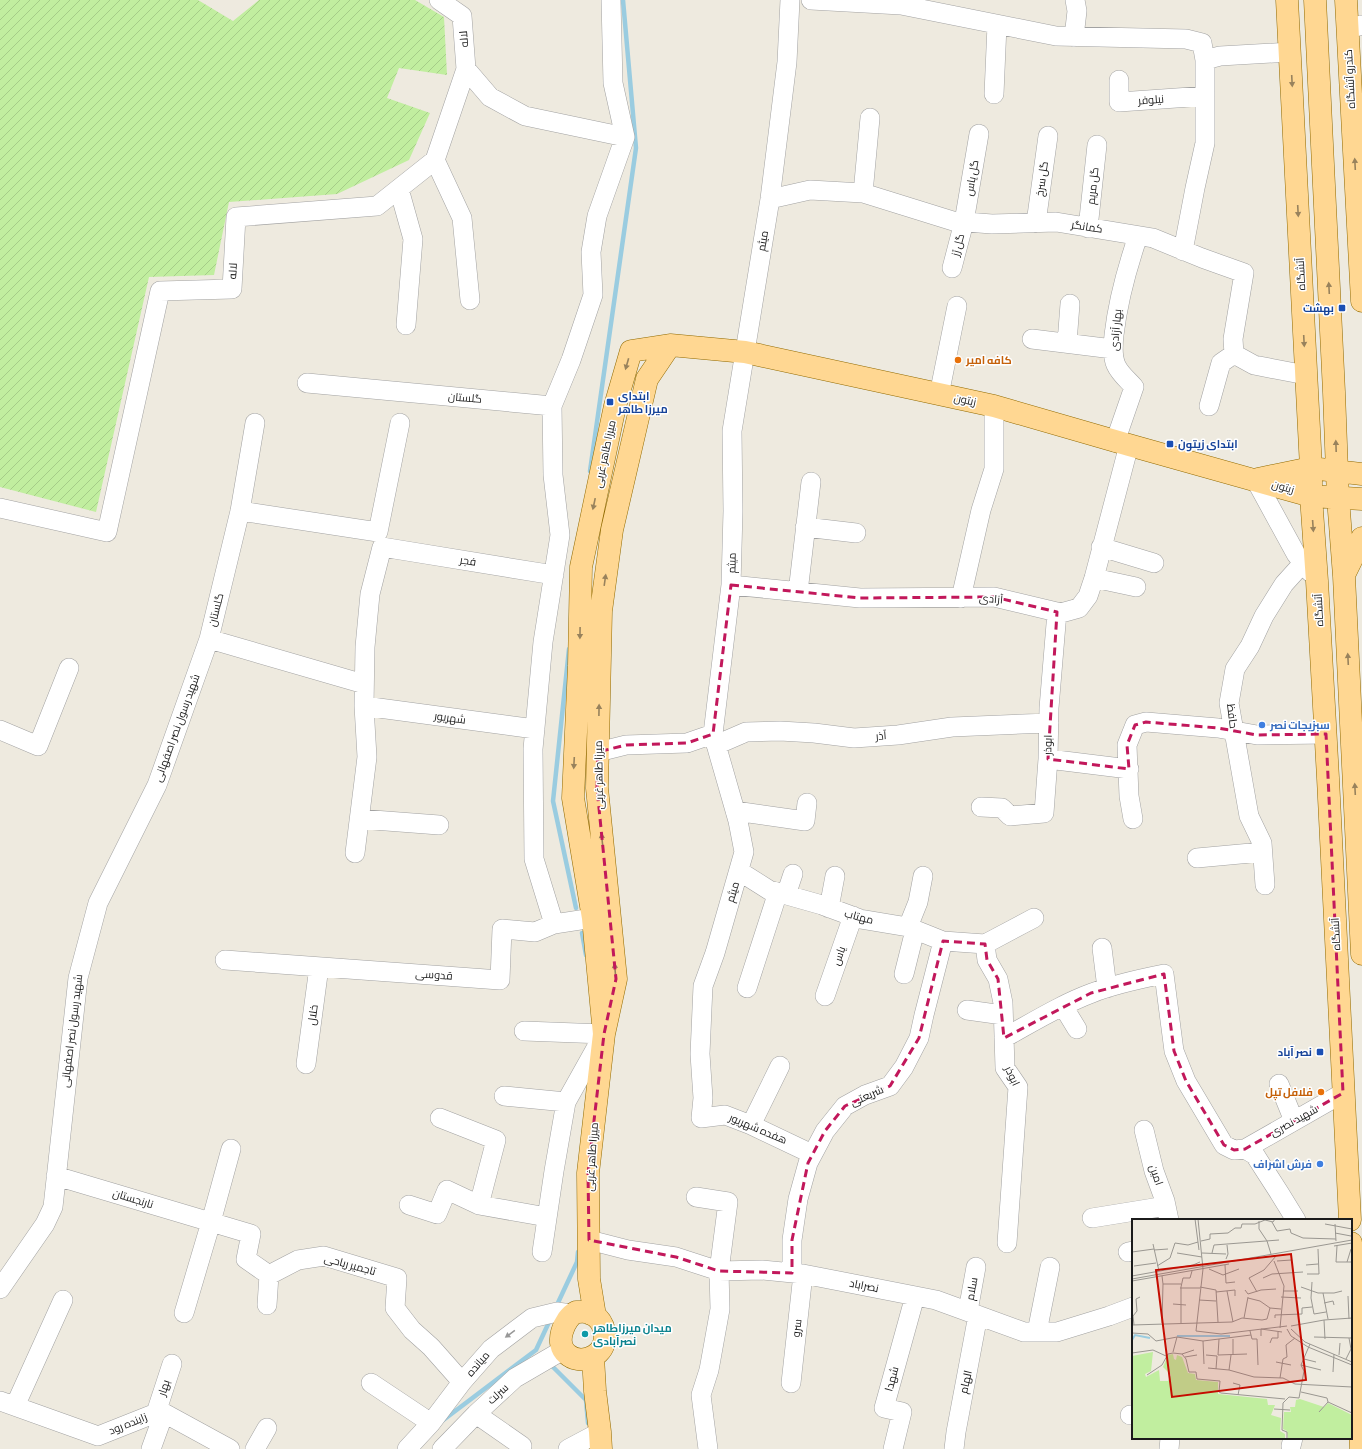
<svg xmlns="http://www.w3.org/2000/svg" width="1362" height="1449" font-family="'Alegreya Sans',Cairo,sans-serif">
	<style>
		.garden { fill: url(#garden-furrows) }
		.lines { fill: none; stroke-linecap: round; stroke-linejoin: round }
		.stream { stroke: #9acce0; stroke-width: 4.5 }
		.minor-casing { stroke: #a2a2a2; stroke-width: 20 }
		.major-casing { stroke: #916a00; stroke-width: 23 }
		.minor { stroke: #fff; stroke-width: 19 }
		.major { stroke: #ffd792; stroke-width: 22 }
		.oneway { fill: #98825c }
		.oneway2 { fill: #989898 }
		.marked { fill: none; stroke: #c2185b; stroke-width: 3; stroke-dasharray: 8 5; stroke-linejoin: round }
		.transit-dot { fill: #1a4fb4; stroke: #fff; stroke-width: 1.5 }
		.food-dot { fill: #e8710a; stroke: #fff; stroke-width: 1.5 }
		.shop-dot { fill: #3f7fe0; stroke: #fff; stroke-width: 1.5 }
		.culture-dot { fill: #0f9aa8; stroke: #fff; stroke-width: 1.5 }
		.labels { text-anchor: middle; dominant-baseline: central; stroke-width: 3; stroke-linejoin: round; paint-order: stroke }
		.street-label { font-size: 11px; fill: #1b1b1b; stroke: #fff }
		.transit-label { font-size: 11px; font-weight: bold; fill: #164399; stroke: #fff; text-anchor: end }
		.food-label { font-size: 11px; font-weight: bold; fill: #c56008; stroke: #fff; text-anchor: start }
		.shop-label { font-size: 11px; font-weight: bold; fill: #366cbe; stroke: #fff; text-anchor: start }
		.culture-label { font-size: 11px; font-weight: bold; fill: #0d838f; stroke: #fff; text-anchor: start }
		.inset-river { fill: none; stroke: #9acce0; stroke-width: 2 }
		.inset-road { fill: none; stroke: #9a9791; stroke-width: 1 }
		.view { fill: #c50c00; fill-opacity: 0.15; stroke: #c50c00; stroke-width: 2 }
		.inset-edge { fill: none; stroke: #1b1b1b; stroke-width: 2 }
	</style>
	<defs>
		<pattern id="garden-furrows" width="10" height="10" patternUnits="userSpaceOnUse"><rect width="10" height="10" fill="#c1ee9f"/><path d="M-1 1l2-2M0 10L10 0M9 11l2-2" fill="none" stroke="#a5cc88"/></pattern>
	</defs>
	<rect width="100%" height="100%" fill="#eeeadf"/>
	<path class="garden" d="M0 0H198L233 21 259 0H415L444 17 447 75 399 68 387 98 430 113 409 160 337 194 229 202 214 275 149 277 96 512 0 487Z"/>
	<g class="lines">
		<path class="stream" d="M590 471 636 148 623 0
			M569 649 553 801 576 908
			M582 933 586 955
			M556 1307 577 1262 578 1252
			M549 1363 586 1400 588 1423
			M442 1421 536 1350 550 1320"/>
		<defs>
			<path id="minor" d="M790 0 787 62 770 199 732 431 733 511 731 585 713 734 738 821 744 852 715 953 703 986 700 1054 703 1098 701 1118 725 1115 751 1125 812 1154
				M811 0 901 5 1056 36 1186 39 1202 43 1205 60
				M1348 29 1362 25
				M1074 37 1077 11 1075 0
				M466 69 490 97 525 116 625 137
				M1119 80V102L1205 96
				M994 94 997 25
				M435 160 462 218 470 300
				M399 189 413 239 406 325
				M863 193 870 118
				M770 199 810 190 863 193 953 221 992 224 1056 222 1153 238 1202 258 1244 273 1233 339 1234 354 1254 365 1306 375
				M1036 223 1048 136
				M1088 228 1097 145
				M1183 251 1195 188 1205 143V60L1220 56 1290 52
				M952 268 964 222 979 134
				M1032 339 1113 349
				M1067 343 1070 304
				M307 383 552 406
				M939 395 957 306
				M1209 406 1221 363 1234 354
				M255 423 240 511 209 639 364 684
				M1115 442 1134 387C1128 380 1120 374 1116 365 1112 356 1113 344 1114 335 1118 300 1127 268 1138 236
				M1255 479 1296 554 1310 572
				M0 508 107 532 160 291 232 289 236 217 377 206 435 160 466 69 462 16 439 0
				M240 511 378 532 400 423
				M805 527 856 533
				M1101 547 1154 563
				M1094 578 1136 587
				M731 585 860 598 994 597 1061 613 1079 608 1088 596 1094 578 1129 445
				M798 592 811 482
				M961 598 981 510 994 469V406
				M364 706 535 729
				M0 730 38 746 69 668
				M716 745 746 732 780 731 814 733 854 738 898 735 952 727 1049 723
				M598 752 626 745 687 743 713 734
				M1048 759 1129 769
				M981 807 1002 808 1010 816 1044 813 1048 759 1049 708 1057 612
				M735 811 805 821 807 803
				M360 819 439 825
				M1133 819 1129 796 1127 745 1135 725 1146 722 1218 728 1257 735 1326 734
				M355 853 367 757 364 706 365 647 370 594 382 547 554 575
				M1197 858 1262 852
				M739 871 769 890 822 905 860 919 908 927 943 941 985 944
				M1265 885 1262 843 1249 816 1229 703 1235 669 1250 646 1264 616 1284 584 1303 563
				M786 895 793 874
				M829 908 835 876
				M554 924 534 859 533 749 543 642 560 535 553 475 552 406 571 360 593 295 591 252 597 216 625 137 613 83 611 0
				M908 927 918 902 923 876
				M1102 948 1107 988
				M225 960 500 980 502 929 535 932 554 924 593 918
				M904 974 915 930
				M747 988 778 892
				M825 996 853 916
				M1063 1006 1077 1029
				M967 1010 1003 1015
				M524 1031 604 1034 566 1102 554 1171 542 1252
				M1004 1038C1033 1022 1062 1004 1092 993 1115 984 1139 979 1164 974L1174 1051 1186 1081 1224 1145 1234 1150 1245 1149 1255 1155 1280 1194 1296 1220
				M306 1064 319 967
				M1279 1084 1294 1121
				M504 1096 566 1102
				M440 1118 496 1140 479 1205 547 1217
				M751 1125 780 1066
				M1144 1130 1154 1171 1165 1201 1169 1220
				M1245 1149 1343 1093
				M56 1176 251 1234 246 1259 269 1275 298 1260 324 1256 397 1278 395 1308 412 1330 431 1347 462 1382
				M696 1197 728 1202 719 1271 720 1309 709 1370 701 1395 708 1449
				M409 1205 437 1214 447 1190 479 1205
				M1092 1218 1166 1206
				M589 1240 628 1250 676 1257 719 1271 762 1270 803 1274 936 1300 1024 1332H1057L1109 1316 1133 1307
				M1007 1243 1018 1087 1005 1068 1003 1003 998 979 987 960 985 944 1034 918
				M1128 1252 1133 1251
				M792 1273V1240L798 1199 808 1163 825 1131 845 1106 865 1095 890 1086 904 1067 919 1038 924 1015 943 941
				M0 1289 45 1224 53 1207 78 978 98 903 157 785 209 639
				M267 1305 269 1275
				M968 1311 976 1267
				M184 1313 211 1222 231 1149
				M1037 1332 1050 1267
				M371 1383 431 1423
				M791 1383 803 1274
				M0 1401 98 1436 156 1413H164L230 1449
				M15 1406 63 1300
				M156 1413 172 1364
				M476 1414 522 1446
				M1130 1415H1133
				M1291 1446 1293 1438
				M151 1449 164 1413
				M255 1449 267 1428
				M407 1449 431 1423 462 1382 491 1349 532 1318 557 1312 571 1314
				M442 1449 476 1414 515 1378 563 1350
				M568 1449 600 1432
				M893 1449 902 1412 884 1408 915 1296
				M954 1449 956 1432 978 1315
				M1169 1449 1170 1438"/>
			<path id="major" d="M1287 0 1311 468V496L1317 581 1328 778 1350 1220
				M1315 0 1334 392 1338 498 1344 576 1362 954
				M1346 0 1362 301
				M1258 479 1311 468 1362 474
				M1344 575 1362 538
				M604 1034 593 918 573 798 579 666 581 567 615 406 631 351 670 345 745 352 994 406 1129 445 1311 496 1362 499
				M1351 1243 1361 1449
				M576 1312C581 1312 587 1311 591 1314 602 1318 607 1332 604 1343 600 1358 579 1365 567 1354 554 1344 564 1318 576 1312Z
				M595 1316 589 1279 588 1173 604 1034 616 979 597 788 601 611 612 530 647 379 670 345
				M593 1357 595 1391 600 1432 601 1449"/>
		</defs>
		<use href="#minor" class="minor-casing"/>
		<use href="#major" class="major-casing"/>
		<use href="#minor" class="minor"/>
		<use href="#major" class="major"/>
	</g>
	<defs><path id="oneway-solid" d="M-6-.8H1V-3.2L6.5 0L1 3.2V.8H-6Z"/></defs>
	<g class="oneway">
		<use href="#oneway-solid" transform="translate(1292 81) rotate(87)"/>
		<use href="#oneway-solid" transform="translate(1355 164) rotate(-93)"/>
		<use href="#oneway-solid" transform="translate(1298 211) rotate(87)"/>
		<use href="#oneway-solid" transform="translate(1329 288) rotate(-93)"/>
		<use href="#oneway-solid" transform="translate(1304 341) rotate(87)"/>
		<use href="#oneway-solid" transform="translate(627 364) rotate(106)"/>
		<use href="#oneway-solid" transform="translate(1336 446) rotate(-92)"/>
		<use href="#oneway-solid" transform="translate(594 504) rotate(102)"/>
		<use href="#oneway-solid" transform="translate(1313 526) rotate(86)"/>
		<use href="#oneway-solid" transform="translate(605 580) rotate(-82)"/>
		<use href="#oneway-solid" transform="translate(580 633) rotate(91)"/>
		<use href="#oneway-solid" transform="translate(1348 659) rotate(-93)"/>
		<use href="#oneway-solid" transform="translate(599 710) rotate(-89)"/>
		<use href="#oneway-solid" transform="translate(574 763) rotate(93)"/>
		<use href="#oneway-solid" transform="translate(1355 789) rotate(-93)"/>
		<use href="#oneway-solid" transform="translate(602 839) rotate(-96)"/>
		<use href="#oneway-solid" transform="translate(615 969) rotate(-95)"/>
	</g>
	<use class="oneway2" href="#oneway-solid" transform="translate(510 1334) rotate(144)"/>
	<path class="marked" d="M731 585 860 598 994 597 1057 612 1048 759 1129 769 1127 745 1135 725 1146 722 1218 728 1257 735 1326 734 1343 1093 1245 1149 1234 1150 1224 1145 1186 1081 1174 1051 1164 974 1091 993 1004 1038 998 979 987 960 985 944 943 941 919 1038 890 1086 845 1106 825 1131 808 1163 792 1240V1273L719 1271 676 1257 589 1240 588 1173 604 1034 616 979 597 788 598 752 626 745 687 743 713 734Z"/>
	<g class="transit-dot">
		<rect x="1338" y="304" width="8" height="8" rx="2"/>
		<rect x="606" y="398" width="8" height="8" rx="2"/>
		<rect x="1166" y="440" width="8" height="8" rx="2"/>
		<rect x="1316" y="1048" width="8" height="8" rx="2"/>
	</g>
	<g class="food-dot">
		<circle cx="958" cy="360" r="4"/>
		<circle cx="1321" cy="1092" r="4"/>
	</g>
	<g class="shop-dot">
		<circle cx="1262" cy="725" r="4"/>
		<circle cx="1320" cy="1164" r="4"/>
	</g>
	<circle class="culture-dot" cx="585" cy="1334" r="4"/>
	<g class="labels">
		<g class="street-label">
			<text transform="translate(464 39) rotate(-95)">لاله</text>
			<text transform="translate(1350 79) rotate(-93)">کندرو آتشگاه</text>
			<text transform="translate(1151 100) rotate(-4)">نیلوفر</text>
			<text transform="translate(972 178) rotate(-80)">گل یاس</text>
			<text transform="translate(1042 179) rotate(-82)">گل سرخ</text>
			<text transform="translate(1093 186) rotate(-84)">گل مریم</text>
			<text transform="translate(1087 227) rotate(9)">کمانگر</text>
			<text transform="translate(763 241) rotate(-81)">میثم</text>
			<text transform="translate(958 245) rotate(-75)">گل رُز</text>
			<text transform="translate(233 271) rotate(-87)">لاله</text>
			<text transform="translate(1301 274) rotate(-93)">آتشگاه</text>
			<text transform="translate(1116 330) rotate(-85)">بهار آزادی</text>
			<text transform="translate(465 398) rotate(5)">گلستان</text>
			<text transform="translate(965 400) rotate(12)">زیتون</text>
			<text transform="translate(605 454) rotate(-78)">میرزا طاهر غربی</text>
			<text transform="translate(1283 487) rotate(16)">زیتون</text>
			<text transform="translate(468 561) rotate(9)">فجر</text>
			<text transform="translate(732 563) rotate(-88)">میثم</text>
			<text transform="translate(991 599) rotate(5)">آزادی</text>
			<text transform="translate(216 610) rotate(-76)">گلستان</text>
			<text transform="translate(1319 610) rotate(-93)">آتشگاه</text>
			<text transform="translate(1232 716) rotate(83)">حافظ</text>
			<text transform="translate(450 718) rotate(8)">شهریور</text>
			<text transform="translate(177 728) rotate(-70)">شهید رسول نصر اصفهانی</text>
			<text transform="translate(881 736) rotate(-4)">آذر</text>
			<text transform="translate(1048 745) rotate(-89)">ابوذر</text>
			<text transform="translate(599 775) rotate(-91)">میرزا طاهر غربی</text>
			<text transform="translate(733 892) rotate(-73)">میثم</text>
			<text transform="translate(859 917) rotate(15)">مهتاب</text>
			<text transform="translate(1336 934) rotate(-93)">آتشگاه</text>
			<text transform="translate(839 956) rotate(-70)">یاس</text>
			<text transform="translate(434 975) rotate(4)">قدوسی</text>
			<text transform="translate(313 1015) rotate(-82)">خلال</text>
			<text transform="translate(72 1031) rotate(-83)">شهید رسول نصر اصفهانی</text>
			<text transform="translate(1012 1076) rotate(65)">ابوذر</text>
			<text transform="translate(867 1096) rotate(-24)">شریعتی</text>
			<text transform="translate(1294 1121) rotate(-29)">شهید نصری</text>
			<text transform="translate(758 1129) rotate(23)">هفده شهریور</text>
			<text transform="translate(592 1157) rotate(-86)">میرزا طاهر غربی</text>
			<text transform="translate(1156 1175) rotate(71)">امین</text>
			<text transform="translate(133 1199) rotate(17)">نارنجستان</text>
			<text transform="translate(350 1265) rotate(15)">تاجمیر ریاحی</text>
			<text transform="translate(864 1286) rotate(11)">نصراباد</text>
			<text transform="translate(972 1289) rotate(-80)">سلام</text>
			<text transform="translate(797 1328) rotate(-84)">سرو</text>
			<text transform="translate(478 1364) rotate(-49)">میانده</text>
			<text transform="translate(892 1379) rotate(-75)">شهدا</text>
			<text transform="translate(966 1382) rotate(-77)">الهام</text>
			<text transform="translate(164 1388) rotate(-72)">بهار</text>
			<text transform="translate(498 1394) rotate(-43)">سرلت</text>
			<text transform="translate(128 1424) rotate(-22)">زاینده رود</text>
		</g>
		<g class="transit-label">
			<text x="1334" y="308">بهشت</text>
			<text x="618" y="396" text-anchor="start">ابتدای<tspan x="618" dy="13">میرزا طاهر</tspan></text>
			<text x="1178" y="444" text-anchor="start">ابتدای زیتون</text>
			<text x="1312" y="1052">نصر آباد</text>
		</g>
		<g class="food-label">
			<text x="966" y="360">کافه امیر</text>
			<text x="1313" y="1092" text-anchor="end">فلافل تپل</text>
		</g>
		<g class="shop-label">
			<text x="1270" y="725">سبزیجات نصر</text>
			<text x="1312" y="1164" text-anchor="end">فرش اشراف</text>
		</g>
		<g class="culture-label">
			<text x="593" y="1328">میدان میرزاطاهر<tspan x="593" dy="13">نصرآبادی</tspan></text>
		</g>
	</g>
	<g transform="translate(1132 1219)">
		<rect width="220" height="220" fill="#eeeadf"/>
		<path d="M21 133 19 152 13 155 14 158 27 151 28 162H36L39 156 31 148 36 136 41 135 42 140 44 141 45 136 50 138 56 154 63 155 64 161 86 163V175L135 180 136 186H143L139 196 149 199 148 212 153 215V220H0V137ZM168 180 192 188 196 184 220 196V220H156L155 212 151 210 152 193H159L158 188H163L164 181Z" fill="#c1ee9f"/>
		<path class="inset-river" d="M45 117H98M0 121 3 116 18 119"/>
		<path class="inset-road" d="M63 0 67 31M127 2V10L135 22 139 35M140 3 145 12 158 10 159 14 171 19 204 20M193 5 220 10M203 5 204 22M203 14 219 17M69 22 78 20V15L96 14 103 9H109L110 5H123L133 1 141 3 143 0M21 25 27 52M202 27 220 24M205 27 204 43H220M22 31 36 30M0 33 22 30M45 34 70 38M70 34 94 35M80 34 82 26 147 21M94 40 96 35 95 26M142 42 152 67 148 109M145 42 159 41M215 43 219 30M93 46 94 64 103 63M174 46 186 45M2 47 24 44M25 47 38 39 43 24 56 26 66 23M77 50 91 56 107 50M175 55H187L186 30M0 57 61 46 68 43M30 57 31 65H49M131 59 140 55 171 53M0 60 220 21M0 62 97 45M180 63 179 79 182 95 194 93M68 68 84 71 86 103M169 68 186 74H202L210 72M48 69H68M113 71 116 75 129 71 144 70M95 72 101 103M151 72H166M84 73 103 71V77M125 73 117 59 132 51 144 37M191 74 196 100M216 77 217 100M149 78 169 79M116 79 128 82 138 89 149 90M67 81 84 82M192 84 201 82 202 86M41 85 54 86M112 99 116 78M143 99V96L170 95V89L180 88M192 101 193 120M30 104 31 65M49 104V68L51 59H58L60 52M0 106 100 103 110 99 130 101 135 100 138 89M2 106 1 97 5 92 4 80 8 78M159 107 192 101 220 99M155 110 159 117 176 128 220 146M159 110 173 123 220 143M64 112 71 50 66 0M64 112 89 115 155 107M118 112 120 120H125L126 146M0 114 16 115 24 122 45 118 71 122 119 116M129 117V110L150 113M182 118 220 119M87 120 86 136 115 135M71 122 72 145M138 124 140 119H146V113M41 133 45 118M0 134 21 131 34 137M50 135 62 131M74 136 85 137 84 150M101 136V120M207 136 208 124M53 138 65 136M172 140 184 143M214 140 219 130 217 119M144 143 159 146M169 146 189 151M76 149 97 151 99 136M97 151 122 158 151 159 163 165 220 168M201 153 202 135M15 156 30 146 36 135 41 134 50 135 54 140 57 153H64L65 160 88 162 87 173 89 174 153 180M148 159 151 140 155 138 154 126 163 119M101 164 108 166 106 176M169 173 195 179 196 183 220 194M142 190 158 191M187 193 196 183M155 220V213L150 211 151 184 157 178 167 179 172 152 169 146 178 125"/>
		<path class="view" d="M159 35 174 161 40 178 24 51Z"/>
		<rect width="220" height="220" class="inset-edge"/>
	</g>
</svg>
